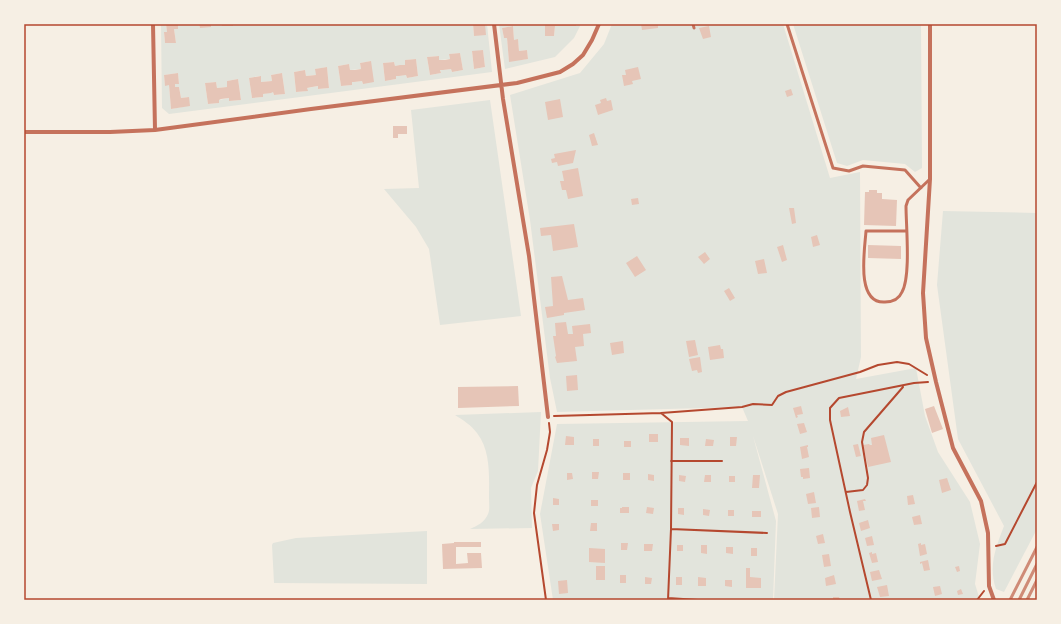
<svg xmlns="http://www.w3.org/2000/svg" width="1061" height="624" font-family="Quicksand,sans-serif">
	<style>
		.green { fill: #e2e4dc; fill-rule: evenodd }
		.building { fill: #e6c5b7 }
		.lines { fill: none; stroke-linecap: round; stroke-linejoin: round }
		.path { stroke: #b5482f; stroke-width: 2 }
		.service { stroke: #c5725c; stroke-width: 3 }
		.minor { stroke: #c5725c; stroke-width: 4 }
		.rail { stroke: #cf8b77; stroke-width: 3 }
		.neatline { fill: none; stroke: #b5482f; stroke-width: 1.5 }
	</style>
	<rect width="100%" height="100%" fill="#f6efe4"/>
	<path class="green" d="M161 24H166L167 32 164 33 165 43H176L174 29 178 24H199L200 28 211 24H221L222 26H233V24H244L245 25 256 24H475L473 25 474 36 485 24H487L492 72 169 114 162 108ZM483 50 485 67 474 69 472 52ZM460 53 463 70 452 72 451 69 440 70 441 73 430 75 427 57 438 56 439 60 450 59 449 54ZM416 59 418 76 407 78 406 75 396 76V79L385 81 383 63 394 62 395 66 405 65V60ZM371 61 363 84 362 81 352 82V85L341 86 338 66 349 64 350 70 361 69 360 63ZM327 67 329 88 318 89V86L307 88V91L296 92 294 72 305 70 306 76 316 75V69ZM178 73 179 84H175V87H179L181 98 189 97 182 107 171 109 169 85H165L164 75ZM282 73 285 94 274 95 273 92 263 94V97L252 98 249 78 260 76 261 82 272 81 271 75ZM238 79 241 100 230 101 229 98 219 100V103L208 104 205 83 216 82 217 88 227 87V81Z
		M499 24H545V36H554L555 26H575L576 24H581L574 38 555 57 505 69ZM513 26 514 40H518L519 51 527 50 528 59 509 61 507 38H504L502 28Z
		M612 24H783L830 178 860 172 861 357 856 379 916 368 925 416 938 452 970 502 980 544 975 584 980 600H774L778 514 753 436 776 521 773 600H553L540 514 557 424 748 421 742 407 557 412 550 378 530 220 510 95 580 73 604 44Z
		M793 24H921L922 168 915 172 905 164 863 160 847 166 837 163Z
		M490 100 521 316 440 325 429 249 416 227 384 189 419 188 411 110Z
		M943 211 1037 213V529L1004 592 996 589C988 566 996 547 1004 526L958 439 937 285Z
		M541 412 538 471 531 488 532 528 470 529C477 526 485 522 488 514 490 510 489 503 489 498 489 477 491 451 477 433 471 425 463 420 455 415Z
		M427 531V584L274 583 272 545 273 543 296 538Z"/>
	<path class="building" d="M166 24H178V29H174L176 43H165L164 32H167Z
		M199 24H211V27L200 28Z
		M221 24H233V26H222Z
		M473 24H485L486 35 474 36Z
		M545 24H576V26H555L554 36H545Z
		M641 24H658V28L642 30Z
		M513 26 514 40 518 39 519 51 527 50 528 59 509 62 507 38H504L502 28Z
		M709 26 711 37 703 39 699 28Z
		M483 50 485 67 474 69 472 51Z
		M460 53 463 70 452 72 451 69 443 70H440L441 73 430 75 427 57 439 56V60H445L450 59 449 54Z
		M416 59 418 76 407 78 406 75 399 76H396V79L385 81 383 63 394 62 395 66 400 65H405V60Z
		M371 61 374 82 363 84 362 81 354 82H352V85L341 86 338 66 349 64 350 70H355L361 69 360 63Z
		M327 67 329 88 318 89V86L312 87 307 88 308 91 296 92 294 72 305 70 306 76 316 75 315 69Z
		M638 67 641 79 632 81 633 84 624 86 622 75H626L625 70Z
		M178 73 179 84H175V87H179L181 98 189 97 190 106 171 109 169 85 165 86 164 75Z
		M282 73 285 94 274 95 273 92 271 93 263 94V97L252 98 249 78 261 76V82L272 81 271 75Z
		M238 79 241 100 229 101V98L221 99 219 100V103L208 104 205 83 216 82 217 88 227 87V81Z
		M791 89 793 95 787 97 785 91Z
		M606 98 607 101 611 100 613 110 598 115 595 105 601 103 600 100Z
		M560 99 563 117 548 120 545 102Z
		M393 126H407V134H398V138H393Z
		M594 133 598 145 592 146 589 135Z
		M576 150 573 163 558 166 557 162 552 163 551 159 555 158 554 154Z
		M578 168 583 196 568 199 566 190H562L560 181H564L562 171Z
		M869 190H877V193H882V199L897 200 896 226 864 225 865 192H869Z
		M638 198 639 204 632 205 631 199Z
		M789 208H794L796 223 792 224Z
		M574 224 578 247 553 251 551 235 541 236 540 228Z
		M817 235 820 245 813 247 811 237Z
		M783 245 787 260 782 262 777 247Z
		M868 245 901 246V259L868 258Z
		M705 252 710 259 704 264 698 257Z
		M637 256 646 270 635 277 626 263Z
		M764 259 767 273 758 274 755 261Z
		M562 276 568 300 583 298 585 310 564 313V315L547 318 545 307 553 306 551 277Z
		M729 288 735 298 730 301 724 291Z
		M566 322 568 334H573L572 326 590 324 591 333 583 334 584 346 575 347 577 361 557 363 555 357 556 356 553 336H556L555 323Z
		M695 340 698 355 689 357 686 341Z
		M623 341 624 353 612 355 610 343Z
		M720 345 721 349H723L724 358 710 360 708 347Z
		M700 357 702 372 698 373 697 370 692 371 689 359Z
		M577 375 578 390 567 391 566 376Z
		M518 386 519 406 458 408V387Z
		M801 406 803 414 797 415 798 417 796 418 793 408Z
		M934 406 943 429 932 433 925 409Z
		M848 407 850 416 841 417 840 411Z
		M804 423 807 432 800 434 797 424Z
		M649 434H658V442H649Z
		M884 435 891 462 868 467 863 445 869 444 870 445H872L871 438Z
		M566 436 574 437V445H565Z
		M730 437H737L736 446H730Z
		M680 438H689V446L680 445Z
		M593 439H599V446H593Z
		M706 439 714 440 713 446H705Z
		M624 441H631V447H624Z
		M858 444 861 456 856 457 853 445Z
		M808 445V447H807L809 457 802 459 800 447Z
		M809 468 810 478 803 479V477H801L800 469Z
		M592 472H599L598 479H592Z
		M567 473H572L573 479 567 480Z
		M623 473H630V480H623Z
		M648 474 654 475V481L648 480Z
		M679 475 686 476 685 482 679 481Z
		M705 475H711V482H704Z
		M753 475H760L759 488H752Z
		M729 476H735V482H729Z
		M947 478 951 490 942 493 939 480Z
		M814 492 816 503 808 504 806 494Z
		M913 495 915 504 908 505 907 496Z
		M553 498 559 499V505H553Z
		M865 499 866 501H863L865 510 859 511 857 501Z
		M591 500H598V506H591Z
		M622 507H629V513H620V508H622Z
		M647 507 654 508 653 514 646 513Z
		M819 507 820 517 812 518 811 508Z
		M678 508H684V515L678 514Z
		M703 509 710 510 709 516 703 515Z
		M728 510H734V516H728Z
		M752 511H761V517H752Z
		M920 515 922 524 914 525 912 517Z
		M868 520 870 528 861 531 859 523Z
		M591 523H597V531H590Z
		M552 524H559V530L553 531Z
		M823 534 825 543 818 544 816 536Z
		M872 536 874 545 867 546 865 538Z
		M454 542H481V547H456V564L468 563 467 553H481L482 568 443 569 442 544 454 543Z
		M621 543H628L627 550H621Z
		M921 543V545L925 544 927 554 920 556 918 544Z
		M644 544H653L652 551H644Z
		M677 545H683V551H677Z
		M701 545H707V554L701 553Z
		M726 547H733V554L726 553Z
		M589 548 605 549V563L589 562Z
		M751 548H757V556H751Z
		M872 552V554L876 553 878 562 872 563 869 553Z
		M829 554 831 566 824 567 822 555Z
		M928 560 930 570 924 571 922 563 920 564V562Z
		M596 566H605V580H596Z
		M959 566 960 571 957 572 955 567Z
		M746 568H750V577L761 578V588H746Z
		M879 570 882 579 872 581 870 572Z
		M620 575H626V583H620Z
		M834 575 836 584 826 586 825 578Z
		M645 577 652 578 651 584H645Z
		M676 577H682V585H676Z
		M698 577 706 578V586H698Z
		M567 580 568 593 559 594 558 581Z
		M725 580H732V587L725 586Z
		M887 585 889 596 880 597 877 587Z
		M940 586 942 594 935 596 933 587Z
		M961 589 963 594 958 595 957 591Z
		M833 597H839L840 600H833Z"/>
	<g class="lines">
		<path class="path" d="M661 413 742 407 753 404 772 405 778 396 786 392 860 372 878 365 897 362 909 364 927 375
			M554 416 661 413 672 422 671 529 668 600
			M671 461H722
			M846 492 863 490 867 485 868 478 862 442 864 432 903 387
			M671 529 767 533
			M996 546 1005 544 1037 482
			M668 598 698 600
			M546 600 534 513 537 485 547 450 550 432 549 423
			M871 600 850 512 830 420V408L839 398 914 383 928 382
			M977 600 984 591"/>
		<path class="service" d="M693 24 694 28
			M787 24 833 168 849 171 863 166 905 170 921 188
			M906 231H866C865 248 855 304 885 302 892 302 899 299 902 292 911 276 906 226 906 206L908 200 930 179"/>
		<path class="minor" d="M153 24 155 130
			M494 24 503 99 529 256 548 417
			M930 24V179L923 293 926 338 936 382 953 448 981 501 988 533 989 586 994 600
			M24 132H110L155 130 311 109 517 83 560 72 573 64 583 55 592 40 599 24"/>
		<path class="rail" d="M1010 600 1037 547
			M1019 600 1037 564
			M1027 600 1037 580"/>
	</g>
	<rect width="1061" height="624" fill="none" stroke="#f6efe4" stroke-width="50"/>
	<rect x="25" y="25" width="1011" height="574" class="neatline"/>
</svg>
